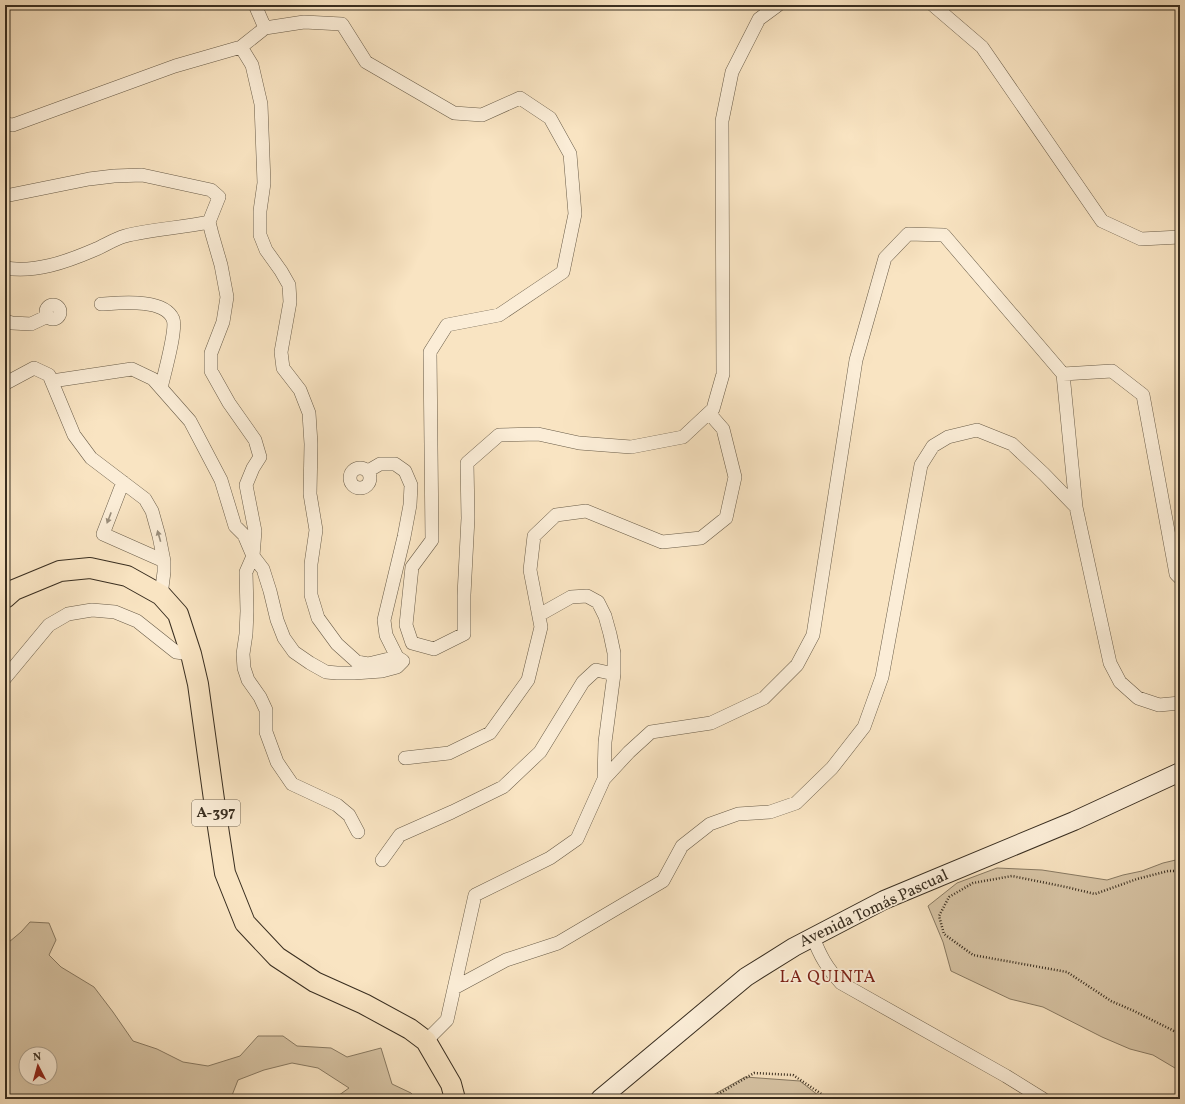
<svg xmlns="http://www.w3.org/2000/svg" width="1185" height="1104" font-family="Vollkorn,serif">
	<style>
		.green { fill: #d8c5a6; stroke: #887a63; fill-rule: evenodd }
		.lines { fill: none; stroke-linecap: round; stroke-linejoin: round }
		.street-casing { stroke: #695c48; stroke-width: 14 }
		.secondary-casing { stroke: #392e20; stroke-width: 20 }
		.primary-casing { stroke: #392e20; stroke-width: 22 }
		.path { stroke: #392e20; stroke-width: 2.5; stroke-dasharray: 1 2; stroke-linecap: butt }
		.street { stroke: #fbedd7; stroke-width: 13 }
		.secondary { stroke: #fbedd7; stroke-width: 18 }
		.primary { stroke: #f9e4c2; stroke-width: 20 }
		.oneway { fill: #9a8e7c }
		.labels { text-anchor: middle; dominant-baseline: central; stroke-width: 3.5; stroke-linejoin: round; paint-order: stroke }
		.shield { fill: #fbedd7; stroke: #736757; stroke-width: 1 }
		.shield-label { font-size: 15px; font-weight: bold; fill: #392e20 }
		.street-label { font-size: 16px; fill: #392e20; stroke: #fbedd7 }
		.neighbourhood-label { font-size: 17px; letter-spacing: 1px; fill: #7a1f14; stroke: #fbedd7 }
	</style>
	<rect width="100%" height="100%" fill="#f9e4c2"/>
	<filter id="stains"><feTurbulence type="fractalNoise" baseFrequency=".005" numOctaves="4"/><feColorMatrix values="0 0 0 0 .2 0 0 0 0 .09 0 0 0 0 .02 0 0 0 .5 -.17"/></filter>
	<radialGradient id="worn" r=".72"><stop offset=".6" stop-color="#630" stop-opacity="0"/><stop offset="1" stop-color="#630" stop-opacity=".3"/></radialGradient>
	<path class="green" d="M1180 859V1071L1153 1055 1130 1049 1102 1037 1043 1007 1010 999 951 971 943 942 928 906 957 883 997 868 1042 870 1107 880 1123 875 1142 871 1163 863Z
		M30 922 49 923 56 940 49 955 61 967 94 987 113 1012 133 1041 157 1049 183 1062 208 1066 240 1056 258 1036H283L297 1046 331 1048 347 1057 381 1048 392 1084 411 1093 417 1099H339L335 1098 349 1088 318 1068 292 1063 264 1070 238 1080 231 1098V1099H5V1072L8 1068 7 1051 5 1048V949L9 942 21 932ZM26 1054H50V1078H26Z
		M745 1077 800 1081 823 1099H706Z"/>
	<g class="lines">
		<defs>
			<path id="street" d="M255 5 265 28
				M933 5 982 47 1102 221 1141 239 1180 237
				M241 47 252 65 261 104 264 183 260 211V235L266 250 281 271 289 285 290 302 281 352 283 368 300 390 309 413 311 444 310 494 316 530 311 564V595L318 618 337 644 357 662 368 664 397 657
				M5 124 13 125 175 66 241 47 265 28 304 22 342 24 366 62 454 113 482 115 520 98 550 118 570 154 575 214 563 272 499 315 447 325 430 352 432 540 412 567 406 625 412 643 434 649 464 634V595L468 518 467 463 499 435 538 434 579 443 631 447 683 437 713 409 723 374 722 121 732 72 759 19 778 5
				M5 196 89 179 114 176 142 175 211 190 219 197 209 222 212 234 221 265 227 297 223 322 211 353V371L229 403 255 440 260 457 253 468 246 485 255 531 253 556 246 572 247 611 246 634 243 654 244 668 248 680 260 697 266 710V732L277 762 292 784 337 805 349 815 358 832
				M5 268C35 273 66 262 94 250 104 246 114 239 125 236 152 229 181 228 209 222
				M101 304C120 303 164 298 173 319 177 329 164 375 161 388
				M46 312a7 7 0 1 1 14 0a7 7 0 1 1-14 0Z
				M5 321 12 323 31 324 48 316
				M1063 374 1112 371 1143 395 1176 574 1180 578
				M52 381 132 369 153 379 190 421 221 480 235 526 244 535 253 556 263 569 270 591 277 620 284 638 294 652 310 663 326 672 337 673H354L382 671 397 667 403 661 397 657 386 635 384 620 404 537 410 505 411 485 405 471 395 464H380L368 471
				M5 384 6 383 34 368 49 375 74 435 91 458 145 499 152 511 159 536 164 561V572L161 595
				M350 478a10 10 0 1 1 20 0a10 10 0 1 1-20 0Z
				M123 482 103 534 164 561
				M539 615 571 597 587 596 598 602 605 616 610 634 614 653V674
				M5 678 49 625 68 614 92 610 115 612 137 621 176 652 191 654
				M405 758 449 753 490 733 528 680 541 627 530 570 534 536 556 515 586 511 662 542 701 538 726 518 735 477 723 429 709 413
				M382 860 400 835 452 812 503 787 540 752 583 682 596 670 614 674 605 742 604 779
				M813 937C820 956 827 968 841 983L1006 1076 1043 1099
				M454 988 506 960 558 943 663 881 682 846 710 824 738 814 770 812 796 803 832 768 864 727 882 677 921 465 933 446 948 437 977 430 1012 444 1044 474 1076 507
				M426 1041 447 1020 475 895 550 858 577 839 604 779 629 752 651 732 711 723 764 698 797 665 813 635 856 360 885 258 908 234 944 235 1063 374 1076 507 1110 663 1120 682 1138 698 1159 705 1180 703"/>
			<path id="secondary" d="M600 1099 746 977 794 947 884 900 1074 821 1180 772"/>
			<path id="primary" d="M5 598 14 590 60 571 90 568 127 576 161 595 178 614 191 654 198 684 216 814 225 873 245 923 277 957 315 982 364 1004 410 1029 426 1041 451 1084 455 1099"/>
		</defs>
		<use href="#street" class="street-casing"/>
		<use href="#secondary" class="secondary-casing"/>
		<use href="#primary" class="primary-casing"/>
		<path class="path" d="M1180 871H1168L1137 879 1095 894 1066 887 1012 876 973 883 949 897 939 916 944 934 973 955 1067 972 1111 1001 1134 1011 1180 1034
			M710 1099 754 1073 793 1075 829 1099"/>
		<use href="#street" class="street"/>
		<use href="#secondary" class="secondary"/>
		<use href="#primary" class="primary"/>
	</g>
	<defs><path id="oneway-solid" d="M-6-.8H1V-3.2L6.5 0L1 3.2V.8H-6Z"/></defs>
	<g class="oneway">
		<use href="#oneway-solid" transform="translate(109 518) rotate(111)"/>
		<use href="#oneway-solid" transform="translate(159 536) rotate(-106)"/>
	</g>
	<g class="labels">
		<rect class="shield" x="192" y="800" width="48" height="26" rx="3"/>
		<g class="shield-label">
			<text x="216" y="813">A-397</text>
		</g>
		<g class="street-label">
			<text transform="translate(874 909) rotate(-25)">Avenida Tomás Pascual</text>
		</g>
		<g class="neighbourhood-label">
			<text x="828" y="977">LA QUINTA</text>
		</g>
	</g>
	<rect width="1185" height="1104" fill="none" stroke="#f9e4c2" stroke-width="20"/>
	<rect x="6" y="6" width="1173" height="1092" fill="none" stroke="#392e20" stroke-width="2"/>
	<rect x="10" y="10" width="1165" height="1084" fill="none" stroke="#392e20"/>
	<g transform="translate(38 1066) rotate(354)"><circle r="19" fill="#fbedd7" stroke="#ada18e"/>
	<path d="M0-3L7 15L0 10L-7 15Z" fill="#8f2418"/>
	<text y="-6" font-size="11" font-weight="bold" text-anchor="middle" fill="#392e20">N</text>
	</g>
	<rect width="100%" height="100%" filter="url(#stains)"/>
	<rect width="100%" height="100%" fill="url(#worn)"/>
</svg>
